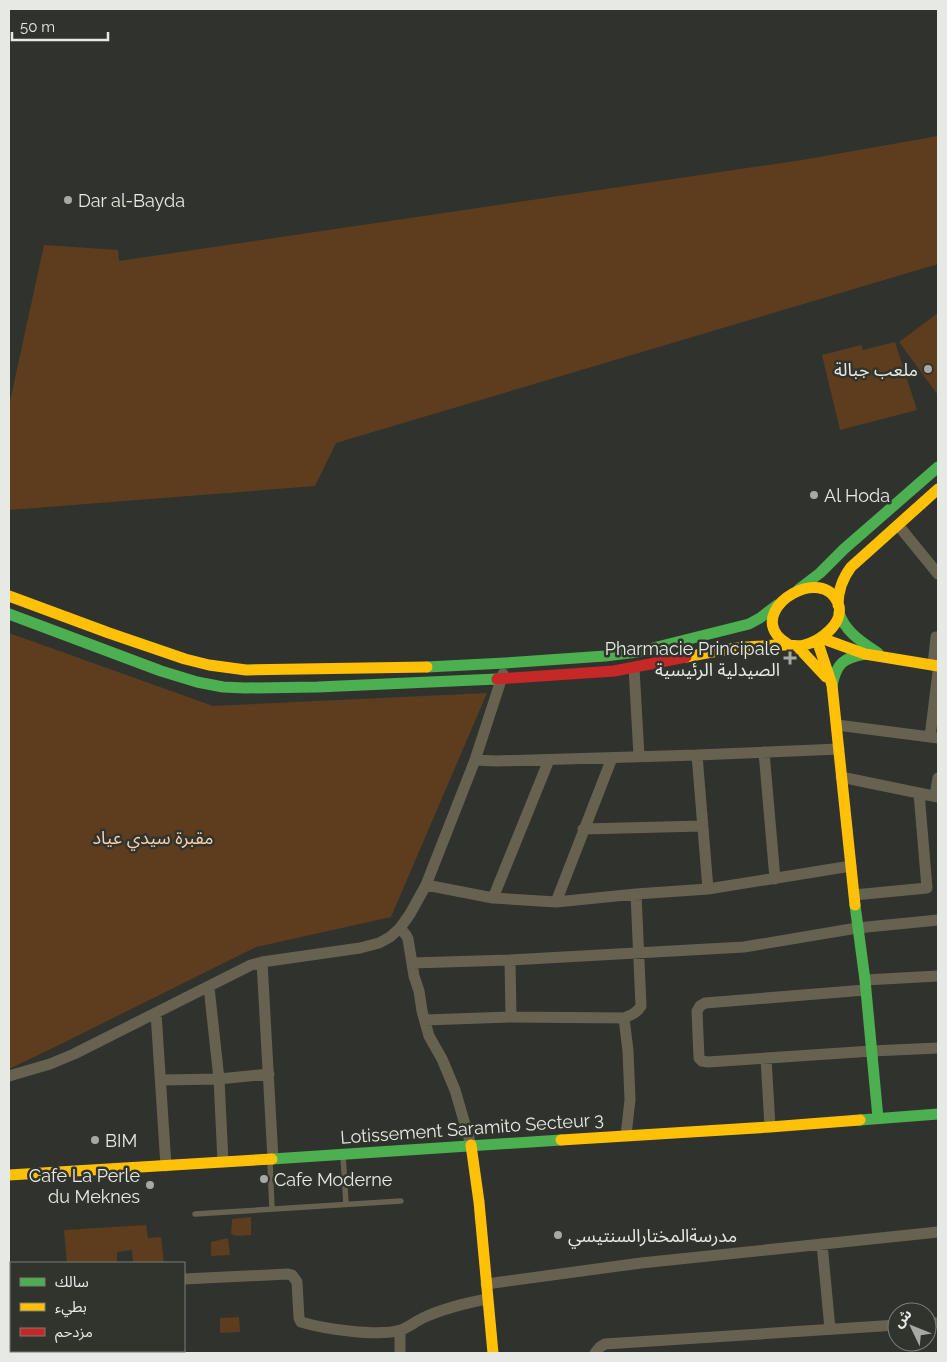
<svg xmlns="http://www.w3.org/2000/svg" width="947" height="1362" font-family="Raleway,'Noto Sans Arabic',sans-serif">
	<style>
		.green { fill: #5e3d1e }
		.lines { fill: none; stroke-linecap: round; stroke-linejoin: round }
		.lane { stroke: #676250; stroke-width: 5.5 }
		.street { stroke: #676250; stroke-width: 11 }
		.fast { stroke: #4caf50; stroke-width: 11 }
		.slow { stroke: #ffc107; stroke-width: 11 }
		.jam { stroke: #c62828; stroke-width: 11 }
		.poi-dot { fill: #a7a9a4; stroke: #31342c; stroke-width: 2 }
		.labels { text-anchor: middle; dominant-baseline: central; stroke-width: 5; stroke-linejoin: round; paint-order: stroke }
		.poi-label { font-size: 18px; fill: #e7e9e4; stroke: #31342c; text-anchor: start }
		.park-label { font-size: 18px; fill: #f5cfb0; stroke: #31342c }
		.street-label { font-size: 18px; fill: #e7e9e4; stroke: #31342c }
	</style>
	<rect width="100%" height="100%" fill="#30322e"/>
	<path class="green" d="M938 136V264L336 443 315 486 9 510V406L44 245 118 250 119 261 802 160Z
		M938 313V395L899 342Z
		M895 342 917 410 840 430 822 355 861 345 863 350Z
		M9 633 213 706 487 693 391 917 256 947 57 1046 9 1069Z
		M251 1217V1235L237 1236 231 1234 232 1219Z
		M146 1225 148 1238 161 1237 164 1263H133L132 1250 117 1252V1262L107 1263H67L64 1230Z
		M228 1238 230 1255 211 1256V1242Z
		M239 1317 240 1332 220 1333V1318Z"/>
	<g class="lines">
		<path class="lane" d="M343 1156 346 1204
			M270 1162 272 1209
			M195 1214 401 1201"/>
		<path class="street" d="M898 525 938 574
			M933 665 936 637H938
			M634 668 639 756
			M837 725 938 738
			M930 737 938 672
			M764 752 775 879
			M697 755 708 889
			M475 760 503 674
			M549 760 493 898 556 902 636 894 708 889 851 866
			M841 777 938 797
			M935 796 938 778
			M583 829 702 826
			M426 885 493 898
			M854 895 927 888 919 793
			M556 902 612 758
			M400 928 406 935 408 939 414 976 419 991 422 1011 429 1036 442 1059 455 1090 471 1145
			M510 960 511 1017
			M262 962 273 1159
			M412 963 510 960 744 947 857 928 938 920
			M865 980 938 976
			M209 987 219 1079 223 1162
			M865 990 705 1003 700 1006 697 1011 699 1058 702 1061 708 1062 872 1051 938 1048
			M156 1013 166 1166
			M624 1018 628 1051 630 1100 626 1135
			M425 1020 511 1017 624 1018C631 1015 637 1013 641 1006L636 894
			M766 1058 770 1127
			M9 1076 50 1064 74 1054 251 965 262 962 360 948 379 943 390 937 400 928 410 914 426 885 475 760 496 761 697 755 839 749
			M161 1080 219 1079 269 1074
			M822 1244 830 1329
			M184 1279 288 1274 292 1275 297 1282 299 1318 301 1322C324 1329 378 1337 401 1330 409 1327 416 1321 425 1317 445 1308 466 1303 487 1299
			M486 1284 641 1263 938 1232
			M9 1301H11
			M927 1323H938
			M400 1353V1330
			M595 1353 600 1347 605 1344 897 1325"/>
		<path class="fast" d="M799 589 820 573 844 549 938 467
			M839 613C846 633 862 642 878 653
			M9 614 161 671 197 682 223 687 245 688 318 687 497 679
			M427 667 505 663 605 656 637 652 749 624 760 618 777 605
			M832 685C837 663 843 658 865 654
			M855 905 865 980 878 1118
			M860 1120 938 1114
			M272 1159 561 1140"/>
		<path class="slow" d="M9 596 109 633 185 659 209 665 246 670 427 667
			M838 605C838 590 842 579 851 567L938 489
			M821 638 865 654 938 666
			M817 640 832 685 855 905
			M797 646 826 677
			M686 657C711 652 736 647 762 646 770 645 780 645 788 645 794 645 799 647 804 645 813 643 823 637 830 630 837 623 842 613 838 603 822 565 754 605 777 635 780 639 785 642 789 645
			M561 1140 770 1127 860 1120
			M471 1145 479 1202 493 1353
			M9 1175 272 1159"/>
		<path class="jam" d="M497 679 614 671 686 657"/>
	</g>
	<g class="poi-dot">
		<circle cx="68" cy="200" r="5"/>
		<circle cx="928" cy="369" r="5"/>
		<circle cx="814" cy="495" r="5"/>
		<path d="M787.5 650.5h5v5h5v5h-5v5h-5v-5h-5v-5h5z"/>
		<circle cx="95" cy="1140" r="5"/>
		<circle cx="264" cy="1179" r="5"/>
		<circle cx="150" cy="1185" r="5"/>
		<circle cx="558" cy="1235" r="5"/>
	</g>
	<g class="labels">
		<g class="poi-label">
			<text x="78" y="200">Dar al-Bayda</text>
			<text x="918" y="369" text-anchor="end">ملعب جبالة</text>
			<text x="824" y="495">Al Hoda</text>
			<text x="780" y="648" text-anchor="end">Pharmacie Principale<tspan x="780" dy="21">الصيدلية الرئيسية</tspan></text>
			<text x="105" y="1140">BIM</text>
			<text x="140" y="1175" text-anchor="end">Cafe La Perle<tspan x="140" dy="21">du Meknes</tspan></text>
			<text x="274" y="1179">Cafe Moderne</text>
			<text x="568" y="1235">مدرسةالمختارالسنتيسي</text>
		</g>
		<g class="park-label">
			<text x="153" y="837">مقبرة سيدي عياد</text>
		</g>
		<g class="street-label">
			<text transform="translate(472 1128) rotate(-4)">Lotissement Saramito Secteur 3</text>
		</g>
	</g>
	<rect width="947" height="1362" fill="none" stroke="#e7e9e4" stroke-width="20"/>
	<rect x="10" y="1262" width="175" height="90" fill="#31342c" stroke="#7a7c76"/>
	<rect x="20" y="1278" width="25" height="8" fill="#4caf50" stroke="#7a7c76"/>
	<text x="55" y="1287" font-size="15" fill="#e7e9e4">سالك</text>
	<rect x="20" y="1303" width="25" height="8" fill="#ffc107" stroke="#7a7c76"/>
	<text x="55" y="1312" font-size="15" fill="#e7e9e4">بطيء</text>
	<rect x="20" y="1328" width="25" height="8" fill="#c62828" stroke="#7a7c76"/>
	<text x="55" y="1337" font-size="15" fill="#e7e9e4">مزدحم</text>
	<g transform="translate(912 1327) rotate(313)"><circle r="24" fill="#31342c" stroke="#7a7c76"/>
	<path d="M0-4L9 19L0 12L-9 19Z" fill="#a7a9a4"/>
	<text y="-8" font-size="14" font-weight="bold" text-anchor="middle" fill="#e7e9e4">ش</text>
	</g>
	<path d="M12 32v8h96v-8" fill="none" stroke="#e7e9e4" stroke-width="2.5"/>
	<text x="20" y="32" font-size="15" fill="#e7e9e4" stroke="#31342c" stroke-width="4" paint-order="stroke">50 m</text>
</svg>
